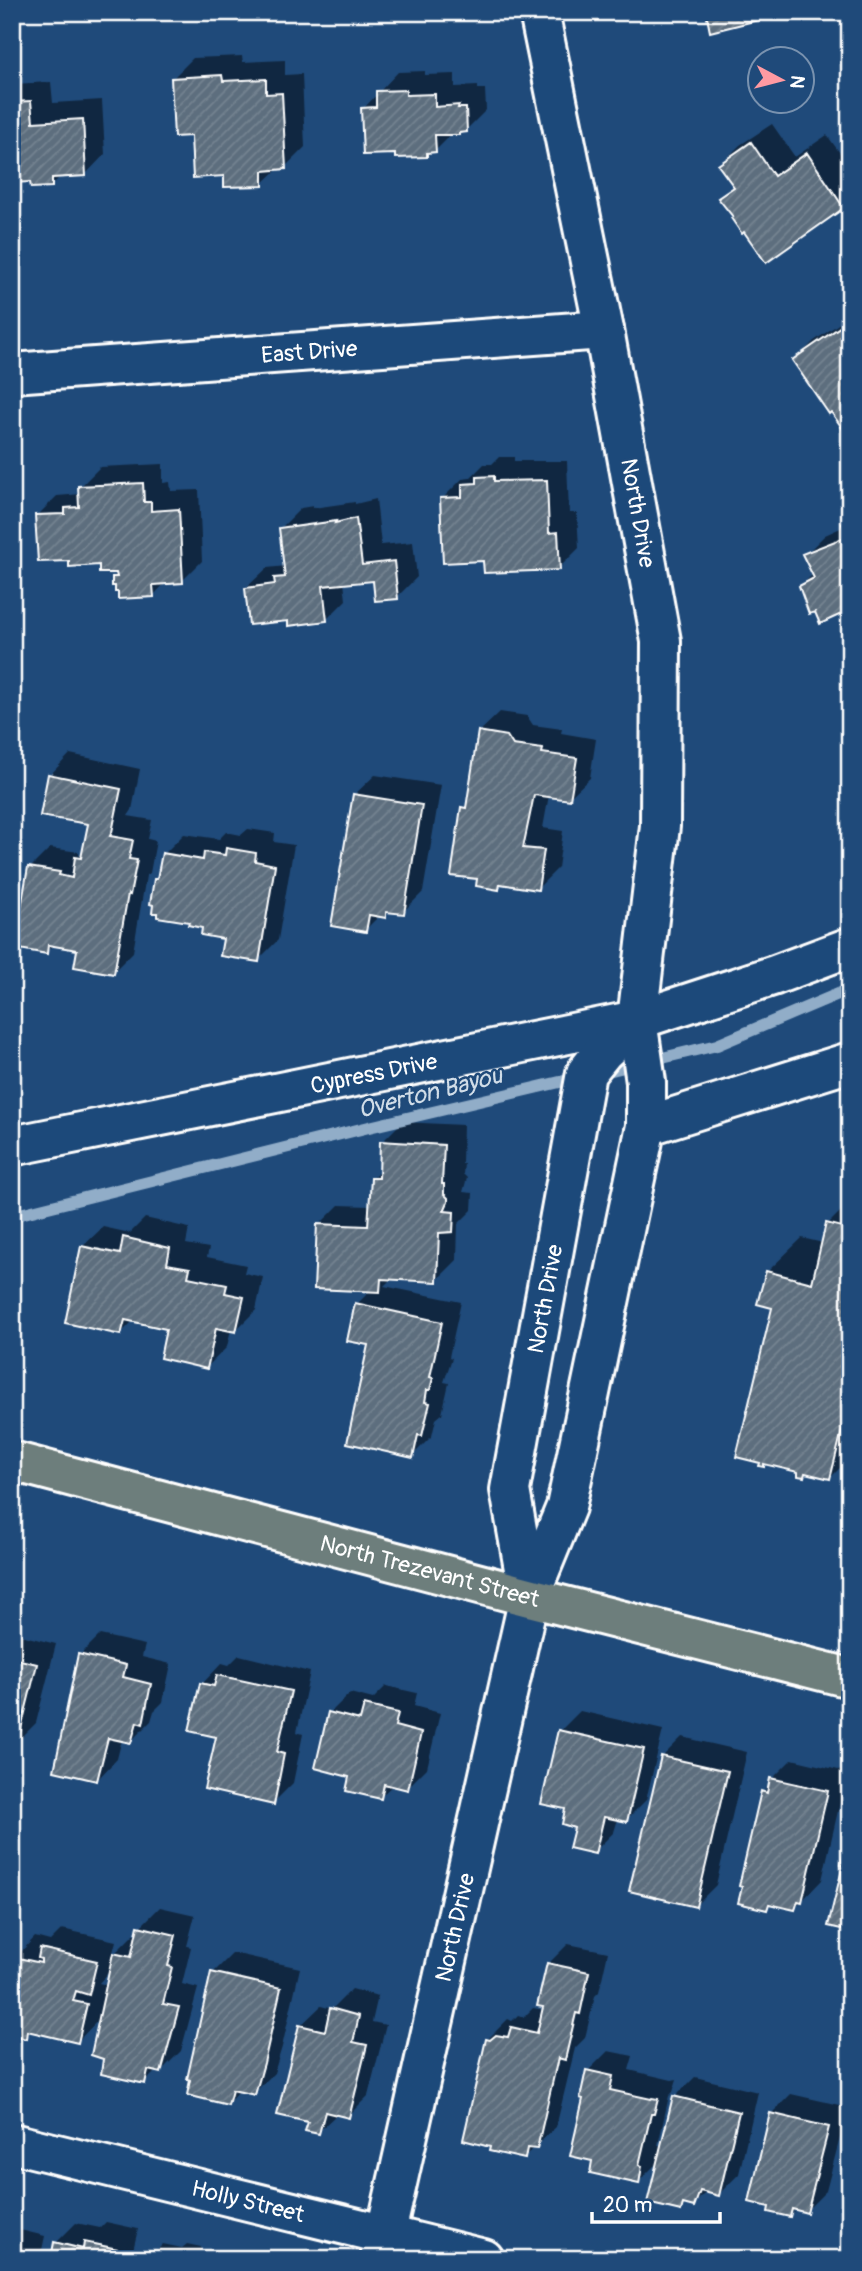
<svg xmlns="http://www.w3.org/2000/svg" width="862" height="2271" font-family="Pangolin,sans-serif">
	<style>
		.shadow { fill: #0007; fill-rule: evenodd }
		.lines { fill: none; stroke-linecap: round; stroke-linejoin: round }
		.stream { stroke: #91adc8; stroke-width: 12 }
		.building { fill: url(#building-hatch); stroke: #fff; stroke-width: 2 }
		.street-casing { stroke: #fff; stroke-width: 44 }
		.primary-casing { stroke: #fff; stroke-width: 44 }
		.street { stroke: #1f4a7a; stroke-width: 38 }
		.primary { stroke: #6d7e7c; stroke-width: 38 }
		.labels { text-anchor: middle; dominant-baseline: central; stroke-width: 5; stroke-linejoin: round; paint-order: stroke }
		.street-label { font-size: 23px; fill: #fff; stroke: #1f4a7a }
		.water-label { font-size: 24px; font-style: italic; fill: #d1dde8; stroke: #1f4a7a }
	</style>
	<defs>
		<pattern id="building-hatch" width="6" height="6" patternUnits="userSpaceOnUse" patternTransform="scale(1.75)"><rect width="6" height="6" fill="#5d6e7e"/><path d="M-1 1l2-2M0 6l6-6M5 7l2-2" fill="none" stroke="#758491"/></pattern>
	</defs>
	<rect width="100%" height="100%" fill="#1f4a7a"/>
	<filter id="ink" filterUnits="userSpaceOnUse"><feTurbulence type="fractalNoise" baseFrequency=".0143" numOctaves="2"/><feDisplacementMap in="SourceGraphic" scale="14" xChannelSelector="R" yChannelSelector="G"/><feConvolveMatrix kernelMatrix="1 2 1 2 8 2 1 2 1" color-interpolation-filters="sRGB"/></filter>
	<g filter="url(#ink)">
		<path class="shadow" d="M242 56 243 62 285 60V75L302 74 305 147 285 167 279 168 262 184 225 174 193 135 173 78 193 58Z
			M425 71V75L455 74V87L478 86V89H485L486 110 466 130 453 133 435 151H432L427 156 363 109 398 72Z
			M51 82 53 103 102 100 105 154 85 175 61 176 52 185 32 180 12 181V84Z
			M772 124 795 157 827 135 850 167V200L843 207 744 229 721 198 734 185 720 165 740 145Z
			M850 316V436L794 361 814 341Z
			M499 457H514V461H567L569 513H577L579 548 559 568 485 560 442 499 462 479 470 478 484 464H492Z
			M163 464V483L170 482 171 491 199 490 202 561 182 581 166 582 153 596 119 590 113 577 120 571 100 563 71 559 37 516 57 496 81 494 80 487 100 467Z
			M376 499 381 545 413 542 417 577 397 597 374 579 344 582 346 600 326 620 289 619 246 588 267 568 286 566 281 528 301 508 313 506V508L355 502V504Z
			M850 518V608L801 586 813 574 805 555 825 535 845 526 844 524Z
			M500 712 527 716 533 725 562 729 561 733 596 739 590 778 569 798 549 795 543 828 563 831 558 868 538 888 504 883 498 888 480 878 463 808 469 802 479 732Z
			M70 754 140 769 132 810 128 816 152 820 148 839 156 841 150 873 146 876 133 952 113 972 79 949 54 944 46 952 30 868 50 848 79 852V856L85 850 90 823 50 775Z
			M375 775 441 785 423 892 403 912 391 910 385 916 380 915 365 930 354 795Z
			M248 829 275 833 274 842 294 845 278 940 258 960 225 938 191 920 155 880 160 875 164 854 184 834 219 839 226 832 241 835Z
			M402 1122 463 1125 462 1164H464L463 1174 467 1178 463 1192 473 1193 472 1210 458 1224 457 1260 437 1280 392 1278 384 1286 461 1302 449 1357 452 1358 444 1382 449 1383 442 1414 436 1419 432 1436 412 1456 357 1304 371 1290 319 1225 339 1205 371 1206 372 1179 381 1170 382 1142Z
			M850 1202V1458L830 1478 807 1472 804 1476 800 1471 766 1463 763 1465 774 1307 767 1272 802 1238 823 1243 828 1224Z
			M145 1218 189 1228 186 1244 209 1248 207 1257 246 1265 244 1273 263 1277 256 1310 236 1330 231 1329 227 1347 207 1367 169 1327 134 1320 121 1333 82 1247 103 1227 130 1233Z
			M12 1633 56 1644 36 1723 16 1743 12 1742Z
			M100 1635 145 1645 142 1657 171 1664 163 1702 154 1711 151 1721 131 1741 122 1739 117 1759 97 1780 80 1655Z
			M239 1655 310 1672 297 1732 303 1734 293 1783 273 1803 218 1735 202 1684 222 1663 229 1665Z
			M386 1686 417 1693 414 1706 440 1713 427 1768 407 1788 393 1785 380 1797 351 1775 330 1713 350 1693 373 1699Z
			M580 1711 663 1730 646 1800 626 1820 618 1819 614 1832 594 1852 576 1826 568 1808 560 1731Z
			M682 1737 747 1752 716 1885 696 1905 662 1757Z
			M792 1759 847 1772 822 1880 795 1908 772 1903 767 1908 763 1792 770 1785 772 1779Z
			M160 1907 195 1915 187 1946 191 1947 182 1984 198 1988 181 2051 161 2071 157 2070 145 2082 104 2057 102 2016 78 2041 32 2030 25 2037 12 2033V1970L15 1958 35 1937 50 1941 62 1929 116 1941 112 1956 134 1934H138L140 1927ZM110 1971 107 1985 99 1983Z
			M568 1944 608 1952 599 1992 595 1996 585 2038 575 2048 556 2127 524 2157 487 2040 508 2019 512 2021 518 2015 524 2017 533 2008 544 2010 548 1964Z
			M233 1953 300 1968 282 2047 274 2073 254 2093 240 2090 228 2103 213 1973Z
			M352 1989 378 1996 372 2022 386 2025 368 2096 348 2116 337 2114 318 2132 310 2121 300 2026 321 2006 332 2009Z
			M608 2051 633 2056 629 2070 672 2080 677 2079 673 2092 669 2096 658 2145 663 2146 675 2097 695 2077 758 2092 739 2174 719 2194 707 2191 693 2205 686 2203 681 2209 659 2161 638 2182 594 2160 585 2098 588 2071Z
			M791 2094 848 2107 826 2191 806 2211 796 2209 790 2215 771 2114Z
			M106 2222 138 2229 131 2259H53L56 2243 76 2223 100 2228Z
			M12 2228 45 2236 40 2259H12Z
			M163 2244 182 2248 187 2244 201 2247 200 2254 221 2259H149Z"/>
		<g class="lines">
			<path class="stream" d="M599 1073 717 1045 850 989
				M12 1216 369 1127 581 1077"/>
		</g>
		<path class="building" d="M706 12H769L770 17 710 32Z
			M222 75 223 81 266 79V94L282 93 286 169 263 171V186L224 187V176L193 178 191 136 174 137 171 78Z
			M406 90V95L435 94V107L459 105 458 108H466L467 132 459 133V135H435L436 152 427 153V157L395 158V154L363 155 361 108 376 107V91Z
			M31 101 33 122 83 119 86 176 52 178V187L31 188 30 182 12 183V102Z
			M751 142 774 176 807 153 844 208 766 263 744 232 742 234 731 218 733 217 718 198 734 187 718 165Z
			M850 320V439L831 412 829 414 792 360Z
			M494 476V481L547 480 549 533 558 532 560 570 484 573 483 561 443 563 440 498 462 497V484L477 483V477Z
			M143 483 144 502H151V511L179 509 183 583 153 585 154 597 118 599V592H115V586H112V577H117L116 573H99V565L69 567V561L38 562 35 515 65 514V508L79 507 78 486Z
			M356 518 362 565 394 561 398 599 375 601 373 581 323 586 327 621 288 626V621L249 625 245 588 275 584 274 578 285 577 279 528 293 526V527L336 521 335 523Z
			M850 520V610L820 624 815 612 809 614 799 586 814 578 802 554 848 536 842 524Z
			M478 731 507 736 513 745 543 749 542 753 577 758 570 800 534 795 523 848 544 850 538 890 500 884 499 890 476 886 477 879 451 876 461 807 466 808Z
			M48 774 121 789 112 832 110 836 133 840 129 859 137 860 130 895 128 894 114 974 74 967 77 950 48 945 47 954 14 948 28 867 60 872 59 875 72 878 75 857 81 858 88 824 40 816Z
			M353 794 422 805 404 914 386 912V918L369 915 366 932 331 926Z
			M226 848 256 853 255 861 275 865 259 962 220 956 223 939 201 935 202 928 188 925 189 922 157 917V913H152L153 905 150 904 154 879H157L162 853 203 860 204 852 225 855Z
			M380 1141 444 1145 442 1184H444V1194L448 1198V1202L444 1211 454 1212 453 1232 439 1233 437 1282 381 1279 380 1292 314 1289 317 1224 368 1226 371 1178H379Z
			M826 1223 850 1229V1399L830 1479 805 1473 804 1477 798 1476V1472L764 1464V1467L759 1466 760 1463 736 1457 772 1308 757 1304 766 1271 812 1283Z
			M123 1237 170 1248 167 1264 190 1268 188 1277 227 1285 225 1293 244 1297 236 1332 216 1328 207 1369 160 1358 166 1329 125 1320 121 1335 65 1323 81 1246 120 1254Z
			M355 1303 442 1322 430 1377 433 1378 430 1390H427L425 1402 430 1403 422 1436 418 1435 413 1458 347 1443 368 1345 347 1341Z
			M78 1654 126 1665 123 1677 151 1684 143 1724 137 1722 131 1743 108 1738 97 1781 54 1771Z
			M12 1658 37 1664 17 1745 12 1743Z
			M217 1675 291 1691 277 1752 284 1754 274 1805 204 1789 216 1737 189 1731 200 1683 214 1686Z
			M364 1705 398 1713 395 1726 421 1733 408 1790 384 1784 381 1799 346 1791 349 1777 315 1768 328 1712 360 1720Z
			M558 1730 644 1749 627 1822 604 1817 595 1854 569 1848 574 1828 562 1824 565 1809 541 1804Z
			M661 1756 728 1771 696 1907 629 1891Z
			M770 1778 828 1791 802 1902 798 1901 795 1910 769 1904 767 1910 738 1903 742 1887 739 1886 761 1791 767 1793Z
			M847 1839H850V1931L828 1926 843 1865 841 1864Z
			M138 1926 176 1935 168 1966 172 1967 163 2004 179 2007 161 2073 148 2070 145 2084 101 2074 103 2059 91 2055 113 1953 131 1957Z
			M40 1948 97 1961 89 1995 76 1991 73 2001 87 2004 78 2043 27 2031 26 2039 12 2035 14 1957 41 1963V1959L38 1958Z
			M547 1963 589 1972 580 2014 576 2013 565 2060 558 2058 537 2149 527 2148 525 2159 489 2151 490 2147 463 2140 486 2039 490 2040 496 2035 508 2037 511 2027 537 2033 543 2007 537 2006Z
			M211 1972 281 1988 264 2063 255 2095 232 2090 228 2105 187 2095 190 2080 187 2079Z
			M330 2008 359 2016 353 2042 367 2045 349 2118 325 2112 319 2134 305 2131 308 2122 277 2115 299 2025 325 2031Z
			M586 2070 613 2076 610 2090 651 2099 652 2098 658 2099 654 2114H651L639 2165 642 2166 639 2184 590 2173 592 2161 570 2156 583 2099 580 2098Z
			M673 2096 739 2112 719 2196 700 2191 694 2207 683 2204 681 2211 647 2203Z
			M770 2113 829 2127 807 2213 792 2209 790 2217 768 2212 769 2207 749 2202Z
			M850 2210V2237L844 2236Z
			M54 2242 83 2249 84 2242 118 2249 116 2259H51Z"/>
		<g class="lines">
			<defs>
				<g id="street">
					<path id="s1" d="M12 373 604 330"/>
					<path d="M646 1126 850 1062"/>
					<path id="s2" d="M12 1146 637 1020 775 975 850 947"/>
					<path id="s3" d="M529 1597 510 1490 586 1073 603 1052 637 1020"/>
					<path id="s4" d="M12 2143 484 2259"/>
					<path id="s5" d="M380 2259 529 1597 566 1507 646 1126V1082L637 1020 660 826 661 641 604 330 539 12"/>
				</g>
				<g id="primary">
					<path id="s6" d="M12 1461 529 1597 850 1678"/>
				</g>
			</defs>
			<use href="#street" class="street-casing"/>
			<use href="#primary" class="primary-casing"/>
			<use href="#street" class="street"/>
			<use href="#primary" class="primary"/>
		</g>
	</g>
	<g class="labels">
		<g class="street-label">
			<text stroke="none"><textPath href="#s1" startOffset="298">East Drive</textPath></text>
			<text transform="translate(638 513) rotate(80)">North Drive</text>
			<text stroke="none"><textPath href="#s2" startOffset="369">Cypress Drive</textPath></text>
			<text stroke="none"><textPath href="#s3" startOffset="303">North Drive</textPath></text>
			<text stroke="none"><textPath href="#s6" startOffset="432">North Trezevant Street</textPath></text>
			<text stroke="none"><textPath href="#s5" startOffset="340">North Drive</textPath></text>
			<text stroke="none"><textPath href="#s4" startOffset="243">Holly Street</textPath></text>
		</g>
		<g class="water-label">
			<text transform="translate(430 1093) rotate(-14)">Overton Bayou</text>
		</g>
	</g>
	<rect width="862" height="2271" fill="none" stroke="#1f4a7a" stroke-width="42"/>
	<rect x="21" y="21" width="820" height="2229" fill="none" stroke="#fff" stroke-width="2.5" filter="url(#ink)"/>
	<g transform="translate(781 80) rotate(97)"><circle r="33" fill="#1f4a7a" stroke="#7992af" stroke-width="2"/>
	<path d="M0-5L12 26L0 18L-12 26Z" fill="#ff9aa2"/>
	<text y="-10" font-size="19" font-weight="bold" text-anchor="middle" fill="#ffffff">N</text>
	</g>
	<path d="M592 2212v10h128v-10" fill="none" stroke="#ffffff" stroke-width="3.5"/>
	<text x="603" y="2212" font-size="21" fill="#ffffff" stroke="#1f4a7a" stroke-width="5" paint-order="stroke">20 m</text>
</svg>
